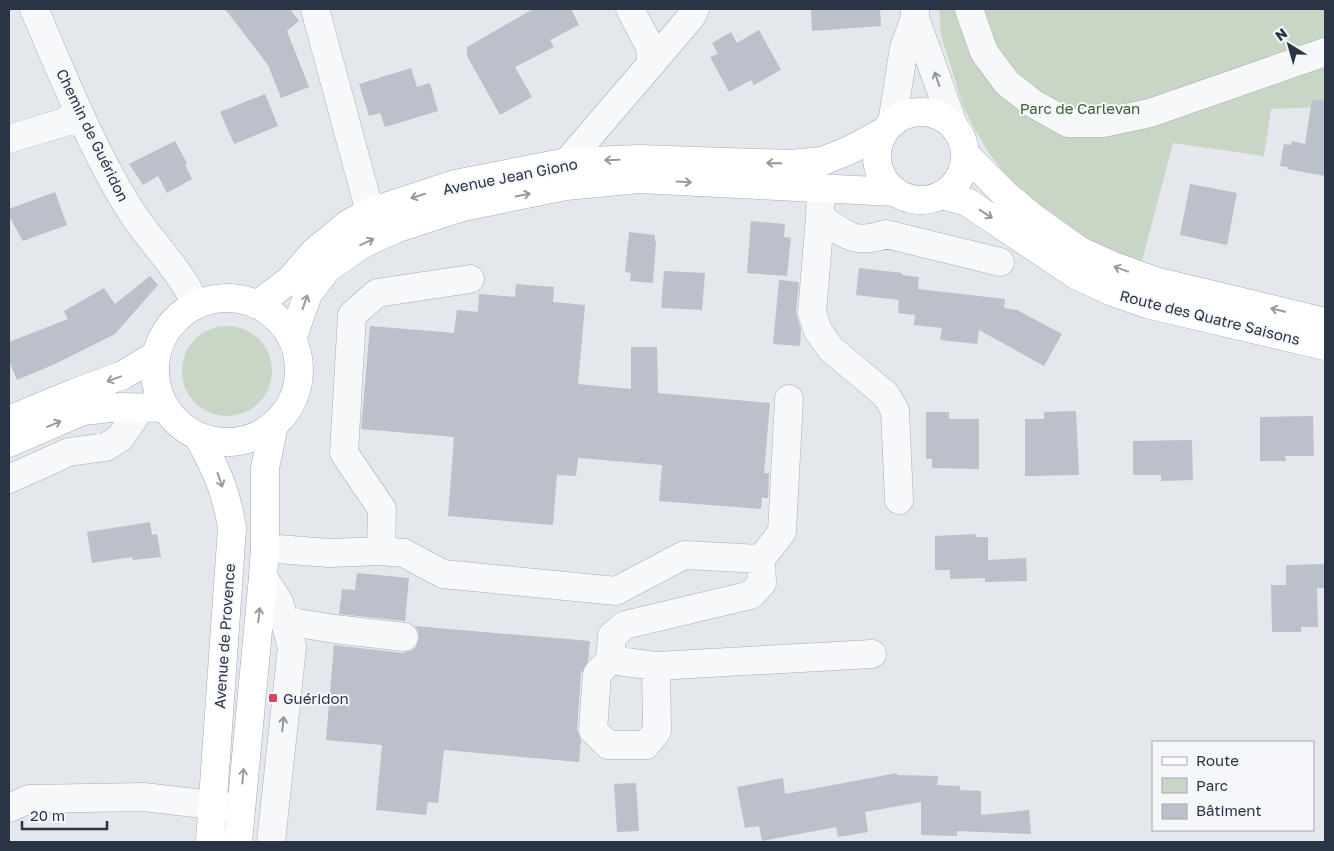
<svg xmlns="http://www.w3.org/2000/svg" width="1334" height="851" font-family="'Golos Text',sans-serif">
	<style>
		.green { fill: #c9d6c5 }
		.building { fill: #bbc0ca }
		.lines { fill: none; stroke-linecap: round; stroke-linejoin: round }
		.minor-casing { stroke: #a9aeb7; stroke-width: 29 }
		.major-casing { stroke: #a3abb8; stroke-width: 29 }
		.minor { stroke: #f7f8fa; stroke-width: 28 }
		.major { stroke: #fff; stroke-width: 28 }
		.oneway { stroke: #9196a0 }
		.oneway2 { stroke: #959aa2 }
		.poi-dot { fill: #d1495b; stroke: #f4f6f9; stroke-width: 2 }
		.labels { text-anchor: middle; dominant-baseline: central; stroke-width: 4; stroke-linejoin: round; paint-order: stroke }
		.park-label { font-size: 15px; fill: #3f6138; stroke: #f4f6f9 }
		.street-label { font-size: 15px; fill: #2b3445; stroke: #f4f6f9 }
		.poi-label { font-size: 15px; fill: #2b3445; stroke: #f4f6f9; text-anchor: start }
	</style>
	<rect width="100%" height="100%" fill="#e4e7ec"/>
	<path class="green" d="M939 9H1325V107L1271 109 1264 156 1173 143 1141 265 1095 245 1029 199 1007 177 989 153 974 128 963 106 941 35Z
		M182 371a45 45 0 1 1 90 0a45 45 0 1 1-90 0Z"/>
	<path class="building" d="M225 9H290L299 21 287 31 309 87 281 98 268 65Z
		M533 9H571L579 25 550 40 554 47 515 67 532 97 500 115 467 56V47Z
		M811 9H880L881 26 812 31Z
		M759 30 781 70 754 85 751 80 729 92 710 57 718 54 712 43 731 32 737 43Z
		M411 68 417 87 430 83 438 111 385 127 380 113 369 116 359 84Z
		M265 94 278 126 234 144 220 112Z
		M1312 100 1325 101V176L1287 169 1288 167 1280 166 1284 144 1291 145 1292 141 1305 144Z
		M175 141 187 163 185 164 192 179 167 193 158 176 143 185 129 164Z
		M1190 184 1237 193 1227 245 1180 235Z
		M55 192 67 225 23 241 9 216V209Z
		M751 221 785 224 784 237 791 238 787 276 747 273Z
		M629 232 655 235V241L656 242 653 283 630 281 631 273 625 272Z
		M859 268 902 273V275L919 277 918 289 1005 299 1004 308 1017 310 1062 334 1044 366 979 330 977 344 940 340 942 328 914 325 915 315 898 313 899 300 856 295Z
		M664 271 705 273 702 310 661 308Z
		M150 276 158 285 115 334 57 363 17 380 9 361V342L68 319 64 311 104 288 115 304Z
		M779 280 799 282 796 312 801 330 800 346 773 344Z
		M516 284 554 287 553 302 585 305 578 384 631 389V347H657L658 393 770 403 764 473H769L768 498H762L761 509 659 501 662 465 578 458 576 476 557 475 553 525 448 516 454 437 361 429 370 326 454 333 457 310 478 312 479 294 515 297Z
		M1076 411 1079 475 1025 476V419H1044V412Z
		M926 412H949V419H979V469L932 468V459H926Z
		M1313 416 1314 456H1285L1286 461H1260V417Z
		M1192 440 1193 480 1161 481V475H1133V441Z
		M150 522 152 535 157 534 161 557 133 560 132 557 92 563 87 532Z
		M976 534V537H988V560L1026 558 1027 581 985 582V578L950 579V570H935V536Z
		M1325 564V588H1317L1318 627H1301V632H1272L1271 585H1286V565Z
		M357 573 409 578 405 621 339 614 342 589 355 590Z
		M415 626 590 641 588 661 581 673 577 729 581 740 579 762 444 750 438 803 428 802 426 815 376 810 382 745 326 740 334 645 402 653 410 651 416 647 419 639 418 631Z
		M897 773V775L938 776 937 785 960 786V790L981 791V815L1029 810 1031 834 957 831V836L921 835V802L865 812 868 832 838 837 836 827 762 841 759 826 745 828 737 787 783 778 785 794Z
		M636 783 639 831 617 832 614 784Z"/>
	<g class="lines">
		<defs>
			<path id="minor" d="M34 9C63 75 89 143 127 205 148 240 180 268 196 305
				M315 9 370 212
				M915 9V18L953 124
				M969 9 984 52 1007 83 1034 104 1068 123H1103L1150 113 1325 52
				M651 64 691 17 695 9
				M892 123 904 48 915 18
				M9 139 81 117
				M567 162 651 64 650 47 630 9
				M821 189 820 217 812 313 818 331 831 349 886 395 895 411 899 500
				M820 217C845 235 855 245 886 234L1000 262
				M9 479 69 452 106 447 120 438 141 408
				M265 548 329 553 381 551 382 509 344 453 352 315 377 293 470 279
				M381 551 404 553 443 574 616 591 684 555 761 559 762 583 751 595 625 625 612 636 610 660 597 674 593 730 608 745H646L657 731 656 666 610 660
				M761 559 782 532 789 399
				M263 577 279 602 292 647 271 842
				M285 621 335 629 404 637
				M656 666 872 654
				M9 808 29 799 144 797 237 808"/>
			<path id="major" d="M877 156a44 44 0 1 1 88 0a44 44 0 1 1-88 0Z
				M965 154 1006 195 1035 219 1080 251 1116 267 1155 281 1325 322
				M942 195 967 202 1076 275 1110 291 1147 304 1325 346
				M155 370a72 72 0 1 1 144 0a72 72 0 1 1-144 0Z
				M257 305 291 279 314 252 348 224 370 212 455 184 567 162 639 159 790 164 823 161 852 149 883 132
				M292 339 308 294 327 269 361 245 395 229 463 207 566 186 639 179 895 192
				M9 420 74 393 123 375 156 355
				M198 436C216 469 226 490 232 528L210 842
				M9 443 83 411 120 407 165 408
				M238 842 263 577 265 548V468L274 425"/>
		</defs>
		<use href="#minor" class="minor-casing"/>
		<use href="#major" class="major-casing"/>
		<use href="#minor" class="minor"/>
		<use href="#major" class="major"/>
	</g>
	<defs><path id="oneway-shaft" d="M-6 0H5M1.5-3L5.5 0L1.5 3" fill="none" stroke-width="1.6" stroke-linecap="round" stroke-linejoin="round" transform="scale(1.25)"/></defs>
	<g class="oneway">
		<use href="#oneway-shaft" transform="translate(937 79) rotate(-109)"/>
		<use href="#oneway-shaft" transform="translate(283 724) rotate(-84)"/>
	</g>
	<g class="oneway2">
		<use href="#oneway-shaft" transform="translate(612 160) rotate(178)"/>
		<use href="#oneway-shaft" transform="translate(774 163) rotate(-179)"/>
		<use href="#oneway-shaft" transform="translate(684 182) rotate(3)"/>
		<use href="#oneway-shaft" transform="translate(523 195) rotate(-11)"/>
		<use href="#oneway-shaft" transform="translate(418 196) rotate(162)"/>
		<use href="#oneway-shaft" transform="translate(986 214) rotate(33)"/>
		<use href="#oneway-shaft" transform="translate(367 242) rotate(-25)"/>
		<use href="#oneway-shaft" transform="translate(1121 269) rotate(-160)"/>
		<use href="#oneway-shaft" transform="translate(305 302) rotate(-71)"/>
		<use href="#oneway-shaft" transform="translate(1278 310) rotate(-166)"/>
		<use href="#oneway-shaft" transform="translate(114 379) rotate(160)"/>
		<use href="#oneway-shaft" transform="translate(54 424) rotate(-23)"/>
		<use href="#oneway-shaft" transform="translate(220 480) rotate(71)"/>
		<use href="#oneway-shaft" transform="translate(259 615) rotate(-84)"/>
		<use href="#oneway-shaft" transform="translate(243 776) rotate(-85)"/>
	</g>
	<rect class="poi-dot" x="268" y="693" width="10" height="10" rx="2.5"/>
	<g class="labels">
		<g class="park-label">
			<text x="1080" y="108">Parc de Carlevan</text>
		</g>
		<g class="street-label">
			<text transform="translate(93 135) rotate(64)">Chemin de Guéridon</text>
			<text transform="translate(510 176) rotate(-11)">Avenue Jean Giono</text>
			<text transform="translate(1210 317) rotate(14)">Route des Quatre Saisons</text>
			<text transform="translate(224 636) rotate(-86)">Avenue de Provence</text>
		</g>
		<g class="poi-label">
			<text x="283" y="698">Guéridon</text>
		</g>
	</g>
	<rect width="1334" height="851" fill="none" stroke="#2b3445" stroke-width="20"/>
	<rect x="1152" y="741" width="162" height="90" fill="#f4f6f9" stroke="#a4a8b1"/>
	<rect x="1162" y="757" width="25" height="8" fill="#ffffff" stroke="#a4a8b1"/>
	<text x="1196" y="766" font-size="15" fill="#2b3445">Route</text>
	<rect x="1162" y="778" width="25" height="15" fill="#c9d6c5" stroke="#a4a8b1"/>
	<text x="1196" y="791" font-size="15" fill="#2b3445">Parc</text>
	<rect x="1162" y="804" width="25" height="15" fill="#bbc0ca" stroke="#a4a8b1"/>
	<text x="1196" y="816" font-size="15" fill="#2b3445">Bâtiment</text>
	<g transform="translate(1289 45) rotate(323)" stroke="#f4f6f9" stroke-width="4" paint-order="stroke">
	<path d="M0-4L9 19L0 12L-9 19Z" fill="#2b3445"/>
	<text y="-8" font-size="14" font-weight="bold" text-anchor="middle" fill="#2b3445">N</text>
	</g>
	<path d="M22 821v8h85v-8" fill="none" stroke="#2b3445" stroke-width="2.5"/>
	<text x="30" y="821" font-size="15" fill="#2b3445" stroke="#f4f6f9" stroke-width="4" paint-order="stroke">20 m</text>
</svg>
